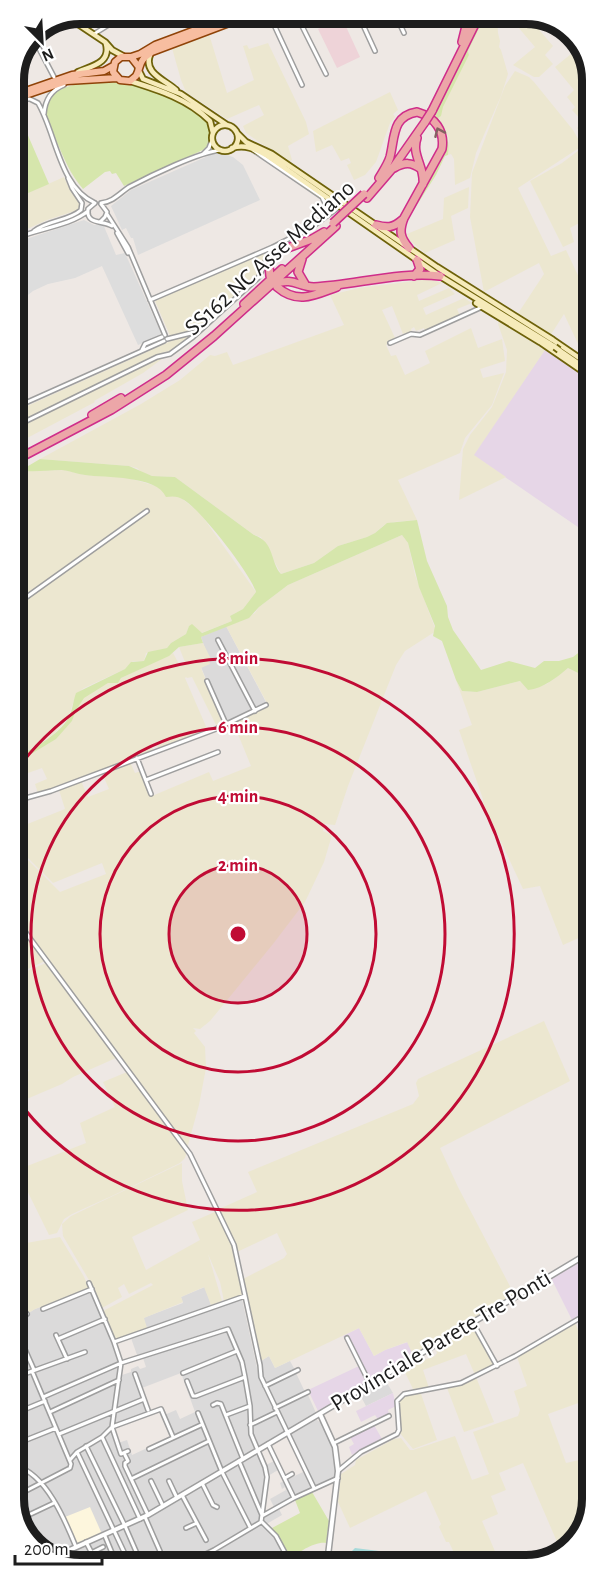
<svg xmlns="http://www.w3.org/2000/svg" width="606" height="1579" font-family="'Alegreya Sans',sans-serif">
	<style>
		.residential { fill: #dbdada; fill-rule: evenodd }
		.commercial { fill: #eed3d8 }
		.industrial { fill: #e6d6e7 }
		.education { fill: #fdf6dd }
		.farmland { fill: #ece7d0 }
		.grass { fill: #d6e6ac }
		.parking { fill: #ddd }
		.water { fill: #a6d9d9 }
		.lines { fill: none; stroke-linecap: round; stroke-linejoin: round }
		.minor-casing { stroke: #9e9e9e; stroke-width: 6 }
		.tertiary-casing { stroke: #9e9e9e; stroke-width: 7 }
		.secondary-casing { stroke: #6e620a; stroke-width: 8 }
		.primary-casing { stroke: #8f4308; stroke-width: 9 }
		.trunk-casing { stroke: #cf2d8a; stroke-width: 10 }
		.minor { stroke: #fff; stroke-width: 3 }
		.tertiary { stroke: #fff; stroke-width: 4 }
		.secondary { stroke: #f6ebba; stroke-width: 4.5 }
		.primary { stroke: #f7bda0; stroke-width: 6 }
		.trunk { stroke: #eca6a8; stroke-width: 7 }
		.secondary-bridge-casing { stroke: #6e620a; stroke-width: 8; stroke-linecap: butt }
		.trunk-bridge-casing { stroke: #cf2d8a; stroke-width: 10; stroke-linecap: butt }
		.secondary-bridge { stroke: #f6ebba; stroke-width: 4.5 }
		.trunk-bridge { stroke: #eca6a8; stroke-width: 7 }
		.oneway { stroke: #846262 }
		.ring { fill: none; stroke: #c00b34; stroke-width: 3 }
		.labels { text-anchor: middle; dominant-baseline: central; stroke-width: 4.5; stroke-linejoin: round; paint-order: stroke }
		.street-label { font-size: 24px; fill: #1d1d1d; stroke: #fff }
		.rim { fill: none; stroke: #1d1d1d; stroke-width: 8 }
		.centre { fill: #c00b34; stroke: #fff; stroke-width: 3 }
		.ring-label { font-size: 18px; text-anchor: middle; font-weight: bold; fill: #c00b34; stroke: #fff; stroke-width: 4.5; stroke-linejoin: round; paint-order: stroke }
	</style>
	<rect width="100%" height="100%" fill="#eee8e4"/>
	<path class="residential" d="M226 626 268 706 225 726 201 667 209 660 201 637Z
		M205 1287 211 1305 147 1328 143 1318 183 1303 181 1297Z
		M90 1289 94 1290 119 1350 122 1361V1375L131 1372V1369L138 1366 140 1369 146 1367 143 1358 228 1332 230 1338 234 1336 229 1326 137 1355 131 1338 242 1299 259 1377 284 1432 258 1447 266 1465 274 1461 278 1470 268 1476V1488L265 1511 274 1507 270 1499 286 1490 285 1487 282 1489 280 1483 303 1472 313 1491 279 1509 282 1515 263 1526 277 1541 290 1564 75 1565 36 1549 16 1517V1365L24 1361 20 1352 24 1350 17 1325H16V1311L19 1319 35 1309ZM181 1373 195 1412 180 1419 176 1410 162 1416 171 1437 132 1455 127 1440 118 1443 113 1429 151 1414 142 1388Z
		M269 1356 275 1368 290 1361 295 1370 266 1383 262 1375 261 1361Z
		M296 1373 305 1392 275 1406 267 1387Z
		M384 1378 393 1393 366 1406 359 1393Z
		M308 1395 316 1413 287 1430 278 1409Z
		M316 1419 322 1424 331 1442 336 1477 315 1487 290 1434Z"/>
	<path class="commercial" d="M342 18 360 57 337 68 318 29Z"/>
	<path class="industrial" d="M546 348 591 379V536L473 455Z
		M592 1256V1306L572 1320 551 1278 584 1259 588 1265Z
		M359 1328 374 1356 385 1350 408 1342 413 1355 318 1411 308 1390 359 1366 343 1336Z
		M393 1393 396 1406 388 1410 389 1414 378 1419 375 1415 361 1422 356 1411Z
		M374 1425 382 1439 352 1455 349 1447 354 1444 350 1437Z"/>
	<path class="education" d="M90 1507 102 1534 77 1544 65 1517Z"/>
	<path class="farmland" d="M486 14 497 15 498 33 500 41 499 47 501 50 508 74 501 96 476 153 470 178 455 185 454 159 451 154 448 155 449 139 444 127 438 117 469 55 468 51Z
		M507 14H531L542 19 535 25 553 46 545 55 553 64 539 77H534L513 65 535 47Z
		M209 34 227 93 254 80 243 46 247 45 249 49 268 43 306 122 309 134 288 146 292 160 289 162 246 133 243 126 264 115 259 105 227 119 186 92 181 80 172 48Z
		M571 54 590 77V217L570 228 574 242 563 247 530 181 562 163 587 144V141L577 128 583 122 572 110 575 107 567 97 574 90 555 67Z
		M515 71 529 77 534 82 573 130 581 144 579 148 518 188 551 256 566 250 591 303V343L580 348 564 314 550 336 517 315 544 274 539 263 484 292 470 217 472 173 505 86Z
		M390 92 398 110 393 114 395 117 390 123 376 162 365 175 354 180 347 165 351 163 349 158 341 161 332 145 316 152 313 131Z
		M64 177 70 190 80 204 78 210 47 220 14 235V199Z
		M469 187 468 208 451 216 455 240 425 253 408 239 407 234 443 219 444 198Z
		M266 250 259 275 199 328 171 338 155 301Z
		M430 279 442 283 417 295 419 301 449 288 455 294 423 308 426 315 464 298 472 303 457 309 460 316 425 331 424 328 416 331 414 327 411 329 412 333 406 335 405 333 403 334 392 306 382 310 396 340 386 345 391 356 396 355 405 375 430 363 425 351 471 328 478 348 502 339 505 361 480 369 483 378 504 373 492 405 465 438 460 453 398 480 417 520 394 522 384 525 375 533 367 537 338 546 314 563 281 574 261 537 254 535 175 477 152 476 142 473 137 468 129 466 40 459 141 404 180 380 210 355 215 356 227 352 233 365 344 325 330 295 359 288Z
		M499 321 545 350 474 455 506 477 459 500 463 449 470 435 492 407 506 372 507 350 498 324Z
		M192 335 171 351 164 352 118 374 14 425V412L171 341Z
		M165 355 166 356 143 373 94 401 95 402 14 445V428Z
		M23 469 25 471 64 470 85 475 125 477 156 486 181 498 200 513 256 592 243 609 230 616 232 621 201 633 192 625 189 626 186 634 171 643 167 648 146 653 144 661H133L125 669 84 688 76 694 68 718 54 734 15 758 14 607 154 505 14 605V473Z
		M402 535 408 543 415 575 436 631 405 651 396 665 348 786 335 825 325 824 323 831 332 835 324 862 305 902 273 944 210 1021 200 1029 193 1028 196 1031 194 1033 205 1047 206 1068 199 1105 188 1145 186 1147 15 917V847L60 892 106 874 102 863 53 883 15 845V829L65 809 59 790 81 781 88 797 109 789 102 773 130 762 135 773 141 771 152 796 209 772 213 781 251 766 233 722 268 705 226 626 241 621 255 613 259 607 288 585Z
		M203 643 211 659 209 660 210 664 201 668 224 724 217 727 192 677 187 678 186 677 185 678 208 731 159 749 155 743 152 745 153 751 40 793H38L35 784 47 779 42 768 28 773 27 771 19 774 16 772 15 770 22 766 20 761 51 742 72 721 76 710 83 698 89 693 108 683H118L121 678 173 653 179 664 185 662 179 647Z
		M568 668 578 673 591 708 592 932 563 945 540 886 523 889 483 803V799L459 730 472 725 456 680 462 691 477 692 520 681 528 689H532L547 684Z
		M15 919 45 961 15 975Z
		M46 963 116 1058 73 1077 62 1084 15 1104V1077L29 1071 17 1044H15V976Z
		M544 1021 570 1081 440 1148 458 1187 514 1294 413 1355 407 1342 385 1350 374 1356 359 1328 275 1368 269 1356 261 1361 243 1279 284 1258 287 1254 277 1233 237 1252 233 1239 219 1209 257 1192 248 1172 413 1104 419 1096 416 1083 418 1079Z
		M127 1072 187 1151 185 1158 180 1163 114 1195 72 1214 64 1219 57 1233 49 1235 17 1170 86 1143 80 1123 115 1107 103 1082Z
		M182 1163V1181L188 1210 132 1237 146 1270 200 1240 192 1222 217 1211 234 1245 244 1294 224 1301 220 1282 208 1254 222 1301 211 1305 204 1287 181 1297 183 1302 144 1318 147 1328 115 1340 103 1311 153 1285 151 1283 129 1294 124 1284 118 1288 122 1297 102 1308 89 1280 63 1236 62 1224 71 1216Z
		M60 1237 83 1275 90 1289 35 1309 19 1319 16 1311 15 1245Z
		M575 1322 578 1330 592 1325V1348L586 1351 590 1360H592V1398L548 1414 566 1463 592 1457V1500L579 1540 561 1551 523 1463 499 1473 506 1490 491 1496 498 1514 482 1521 500 1563 459 1564 449 1542H446L439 1527 441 1524 426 1491 350 1528 338 1502 341 1474 355 1465 356 1460 394 1439 401 1438 410 1450H413L455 1436 472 1480 489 1474 473 1432 518 1416 520 1410 514 1391 527 1386 517 1357Z
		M472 1325 495 1365 475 1375 466 1354 423 1370 429 1388 413 1389 402 1366 417 1357 419 1362 435 1356 437 1353 435 1347Z
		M476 1377 494 1422 464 1432 447 1388Z
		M420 1391 437 1440 413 1449 399 1432 397 1404 404 1394Z"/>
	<path class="grass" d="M483 14H486L468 51 469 55 443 107 441 116 438 118C446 129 450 140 448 155L445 156 436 175 403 227 444 148 433 118Z
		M113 81 132 85 165 95 183 105 208 122 211 128 208 145 203 150 124 186 116 173 112 174 110 171 105 172 83 189C70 174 64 158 56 140 54 133 49 126 47 119 38 82 91 82 113 81Z
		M14 103 49 184 19 197 14 184Z
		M40 459 129 466 152 476 175 477 254 535C275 542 270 562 281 574L314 563 338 546 367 537 375 533 387 523 417 520 427 561 447 606 448 617 453 630 481 670 509 661 535 668 544 661H559L573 657 591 643V665L578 673 568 668C556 678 544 688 528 690L520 681 477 692 462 691 456 680 442 641 433 636 435 626 419 587 408 543 402 535 288 585 259 607 249 618 201 637 203 643 179 647 169 656 121 678 118 683H108L84 698 76 710 72 721 56 739 15 764V758C33 747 58 737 69 717 73 709 73 701 76 693L125 669 131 662 144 661 148 652 167 648 171 643 186 634 189 626 192 624 202 633 232 621 230 616 243 609 256 592C250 573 201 510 184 500 178 496 173 496 166 497 157 475 105 478 85 475 77 474 70 471 62 470 50 470 37 472 25 471L23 469Z
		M312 1492 329 1521 326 1543C316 1541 297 1552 291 1560L272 1528 300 1513 295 1500Z"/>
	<path class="parking" d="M217 152 233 157 243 165 260 200 138 255 133 238H131L126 228 122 230 111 206 131 190Z
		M84 220 94 225 103 224 116 255 125 253 161 333 156 338 138 345 102 266 75 278 48 284 33 291 14 306V243Z"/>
	<path class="water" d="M355 1548 395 1553 398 1557 397 1564H350L352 1551Z"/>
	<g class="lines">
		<defs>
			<path id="minor" d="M213 14 218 22
				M269 14 302 85
				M296 14 326 74
				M358 14 375 51
				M395 14 404 33
				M94 34 126 14
				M32 35 54 77
				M21 58 26 67
				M21 99H30L38 103C56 133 59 187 95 203
				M44 114C45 100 51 90 64 85
				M253 150 322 197 327 207 324 215
				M203 154 209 148 212 140
				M95 203 88 209C86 225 102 220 112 226
				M101 203C113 202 120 193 129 187 150 176 199 152 221 150
				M107 214 128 247 165 335
				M101 221 105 217 107 212 101 204
				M34 231C48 220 69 221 81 210L82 203 72 188 68 178
				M117 233 128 253
				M14 239C36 229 70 226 88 211
				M150 300 273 247 312 227 336 209
				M167 339 195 332
				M390 343 411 334 420 335 482 307
				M142 350 145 344 162 337
				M14 408 164 341
				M14 427 157 357 170 354 193 337 258 278C265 268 264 258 273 247
				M14 606 147 511
				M218 640 255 711
				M207 681 226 724
				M137 758 151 794
				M146 780 218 752
				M15 801 51 791 216 729 266 705
				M15 918 190 1154 234 1245 260 1365 261 1377 314 1488
				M89 1283 114 1342 121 1363 112 1427 121 1454 128 1451
				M43 1309 92 1289
				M27 1314C10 1327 28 1354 34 1370
				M473 1323 497 1366
				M56 1335 67 1359
				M347 1338 370 1384
				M58 1339 105 1319
				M114 1342 245 1296
				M183 1373 237 1351
				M135 1374 148 1410
				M16 1377 85 1352
				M187 1381 193 1396H196L245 1377
				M265 1386 298 1370
				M43 1397 121 1363 228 1329 242 1362 245 1377 250 1406 251 1434 265 1467 267 1477 261 1522
				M213 1405 217 1403 221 1404 243 1459
				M275 1408 308 1392
				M50 1412 119 1380
				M16 1413 45 1401
				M198 1413 222 1472 250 1527
				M226 1415 250 1406
				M250 1425 277 1412
				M59 1434 144 1399
				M102 1437 140 1519
				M334 1443 389 1416
				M16 1444 56 1428
				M268 1444 294 1498
				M86 1446 125 1526 142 1565
				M149 1449 201 1425
				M77 1452 125 1554
				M125 1455 128 1461 125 1463V1466L148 1515
				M70 1460 77 1452 102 1437 112 1427 161 1409 173 1437
				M239 1461 262 1515
				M16 1466C46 1474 65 1520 76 1547
				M338 1471 361 1452 397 1434 399 1430 397 1401 404 1394 461 1383 515 1356 592 1311
				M285 1478 292 1474
				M131 1479 209 1441
				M151 1481 163 1506
				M169 1481 177 1498
				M202 1483 213 1505 217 1507
				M182 1495 206 1540
				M16 1496 70 1468 71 1464 32 1371
				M262 1516 294 1498 338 1478
				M145 1517 166 1565
				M18 1520 54 1503
				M262 1522 276 1536 291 1564
				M186 1528 197 1523
				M105 1536 117 1565
				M86 1542 98 1565
				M91 1553 103 1547
				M256 1564H258
				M184 1565 214 1550 261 1522"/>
			<path id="tertiary" d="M320 1414 335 1447 338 1471 327 1564
				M54 1557 148 1515 370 1384 592 1251"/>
			<path id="secondary" d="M69 18 105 42 112 50 123 56
				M150 55C143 73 165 80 176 90
				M138 69 143 79 181 94 227 125
				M78 72C92 66 111 63 106 44
				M130 81C159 90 188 99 210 121L213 133
				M212 138a13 13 0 1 1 26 0a13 13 0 1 1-26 0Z
				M237 133 246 142 272 154 437 267 553 340 591 366
				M232 148C245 144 255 149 266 155L440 276 555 347
				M476 303 540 342 591 377
				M559 350 591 372"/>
			<path id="primary" d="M131 57 140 54 155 45 238 14
				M138 66 131 57H121L115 62 113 72 120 80 130 81 136 76C142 64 138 61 152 52L253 14
				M14 95 72 75 104 71 113 66
				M14 99 67 81 117 78"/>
			<path id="trunk" d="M462 42 467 22 465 14
				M432 111 480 14
				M417 138C411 155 425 167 423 184
				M394 168C405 162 411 162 421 169
				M379 178C383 171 388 164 390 157 395 137 392 116 417 112 435 117 445 131 442 149L404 218C399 231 400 237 409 248
				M367 198 392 169 425 122
				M376 225C387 228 393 228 402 220
				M302 259 298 272 305 284
				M270 276 269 266 277 252 312 239 324 232
				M414 276 420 269 417 260
				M274 284C294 277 298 287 314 287 354 285 401 271 440 276
				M277 287C298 305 315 295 337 287
				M244 304 282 269
				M92 415 121 398
				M14 461 111 410 166 375 214 336 336 226"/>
		</defs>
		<use href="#minor" class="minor-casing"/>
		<use href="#tertiary" class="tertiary-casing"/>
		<use href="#secondary" class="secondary-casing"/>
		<use href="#primary" class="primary-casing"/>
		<use href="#trunk" class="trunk-casing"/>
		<use href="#minor" class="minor"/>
		<use href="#tertiary" class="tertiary"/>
		<use href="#secondary" class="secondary"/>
		<use href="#primary" class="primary"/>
		<use href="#trunk" class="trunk"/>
		<defs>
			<path id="secondary-bridge" d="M555 347 559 350"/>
			<path id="trunk-bridge" d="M425 122 432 111
				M333 223 364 194"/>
		</defs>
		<use href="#secondary-bridge" class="secondary-bridge-casing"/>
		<use href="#trunk-bridge" class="trunk-bridge-casing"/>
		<use href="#secondary-bridge" class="secondary-bridge"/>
		<use href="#trunk-bridge" class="trunk-bridge"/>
	</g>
	<defs><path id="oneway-chevron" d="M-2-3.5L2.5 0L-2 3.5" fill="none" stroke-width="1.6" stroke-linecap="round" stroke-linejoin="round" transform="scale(1.5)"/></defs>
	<use class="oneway" href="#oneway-chevron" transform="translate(439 132) rotate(-114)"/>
	<circle cx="238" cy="934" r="69" fill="#c00b34" fill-opacity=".12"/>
	<g class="ring">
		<circle cx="238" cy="934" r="69"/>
		<circle cx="238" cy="934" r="138"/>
		<circle cx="238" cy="934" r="207"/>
		<path d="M15 772A276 276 0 1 1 16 1098"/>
	</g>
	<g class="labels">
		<g class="street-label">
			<text transform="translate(270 258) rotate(-42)">SS162 NC Asse Mediano</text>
			<text transform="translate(441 1341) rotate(-31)">Provinciale Parete Tre Ponti</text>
		</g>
	</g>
	<path d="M0 0H606V1579H0ZM80 24H526A56 56 0 0 1 582 80V1499A56 56 0 0 1 526 1555H80A56 56 0 0 1 24 1499V80A56 56 0 0 1 80 24Z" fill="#fff" fill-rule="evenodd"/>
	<path class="rim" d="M80 24H526A56 56 0 0 1 582 80V1499A56 56 0 0 1 526 1555H80A56 56 0 0 1 24 1499V80A56 56 0 0 1 80 24Z"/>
	<circle cx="238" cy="934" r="9" class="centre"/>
	<g class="ring-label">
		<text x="238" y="664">8 min</text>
		<text x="238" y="733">6 min</text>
		<text x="238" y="802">4 min</text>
		<text x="238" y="871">2 min</text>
	</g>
	<g transform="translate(42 42) rotate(156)" stroke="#ffffff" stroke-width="4.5" paint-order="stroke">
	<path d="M0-4.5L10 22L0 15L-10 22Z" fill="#1d1d1d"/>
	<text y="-9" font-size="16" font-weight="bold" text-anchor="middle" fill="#1d1d1d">N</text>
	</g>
	<path d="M15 1555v9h87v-9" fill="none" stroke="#1d1d1d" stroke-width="3"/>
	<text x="24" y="1555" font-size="18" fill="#1d1d1d" stroke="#ffffff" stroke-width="4.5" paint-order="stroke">200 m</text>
</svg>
